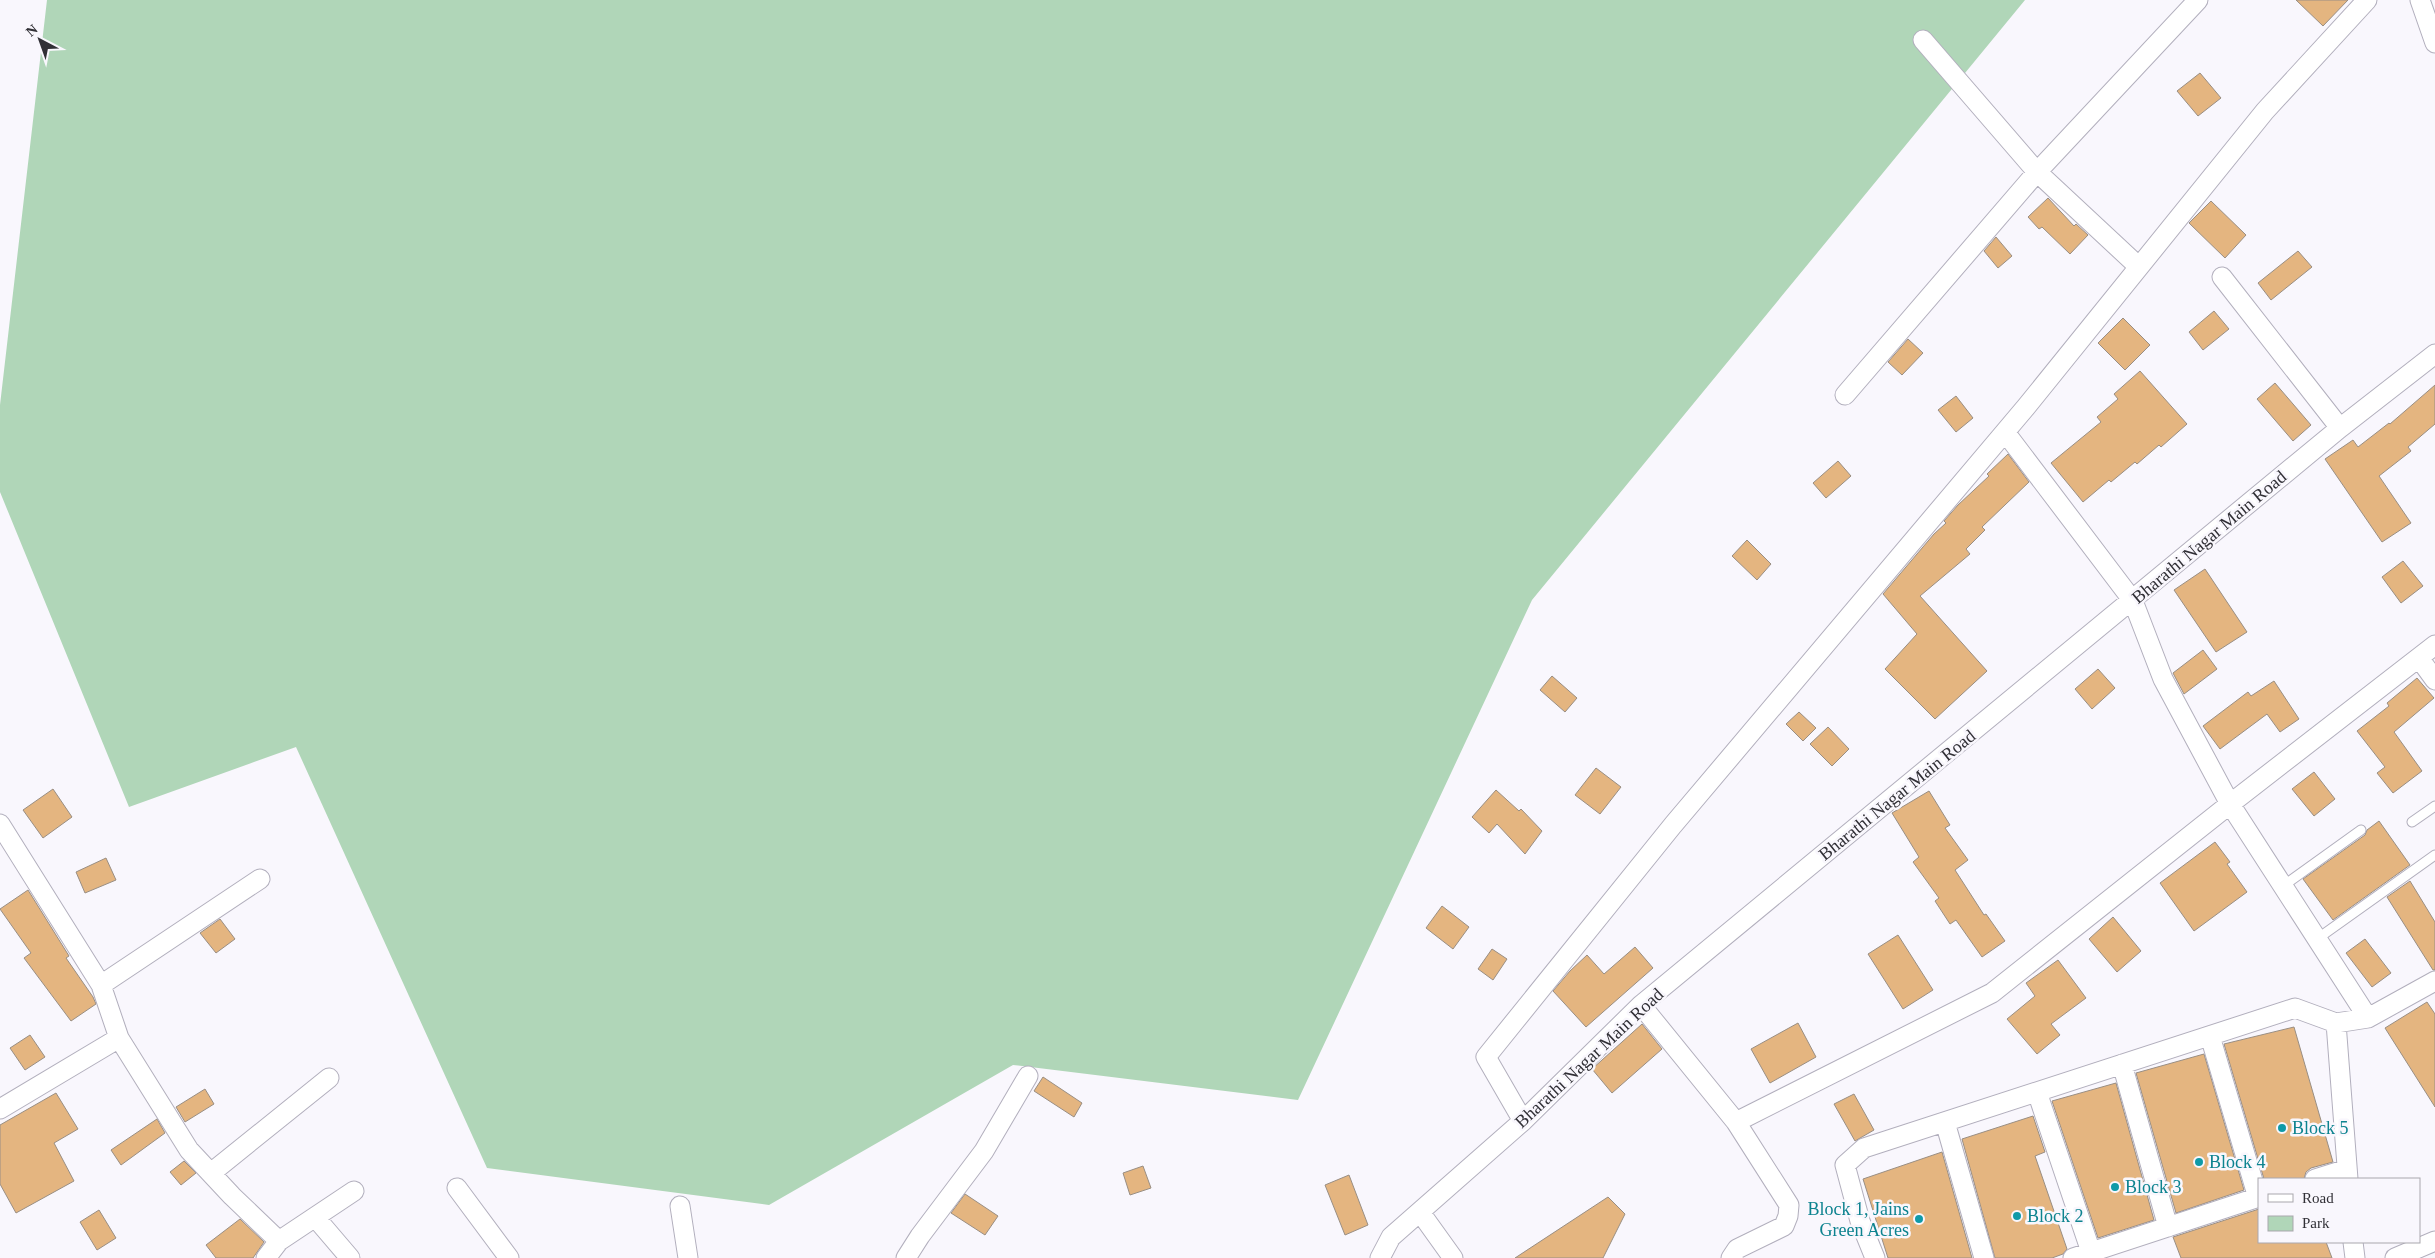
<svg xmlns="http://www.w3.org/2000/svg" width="2435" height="1258" font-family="Georgia,serif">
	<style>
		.green { fill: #b0d6b8 }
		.building { fill: #e4b580; stroke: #998e83 }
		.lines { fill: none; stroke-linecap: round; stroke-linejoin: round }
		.lane-casing { stroke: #b2afbd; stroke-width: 11 }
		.street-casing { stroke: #b2afbd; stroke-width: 21 }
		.lane { stroke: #fff; stroke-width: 9 }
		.street { stroke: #fff; stroke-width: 19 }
		.culture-dot { fill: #0f9aa8; stroke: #f9f7fd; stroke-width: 2 }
		.labels { text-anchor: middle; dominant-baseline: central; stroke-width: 5; stroke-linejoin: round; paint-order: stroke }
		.street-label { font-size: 18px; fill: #313036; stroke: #f9f7fd }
		.culture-label { font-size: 18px; fill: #0d838f; stroke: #f9f7fd; text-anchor: start }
	</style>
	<rect width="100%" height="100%" fill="#f9f7fd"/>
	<path class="green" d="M47 0H2025L1532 600 1298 1100 1013 1065 769 1205 487 1168 296 747 129 807 0 492V405Z"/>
	<path class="building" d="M2296 0H2348L2323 26Z
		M2200 73 2221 98 2198 116 2177 91Z
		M2048 198 2074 226 2076 224 2088 235 2070 254 2042 227 2039 229 2028 217Z
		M2211 201 2246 235 2225 258 2189 223Z
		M1996 237 2012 256 1998 268 1984 251Z
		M2298 251 2312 267 2271 300 2258 283Z
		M2214 311 2229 329 2203 350 2189 332Z
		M2123 318 2150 345 2125 370 2098 343Z
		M1908 339 1923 353 1902 375 1888 362Z
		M2140 371 2187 424 2161 447 2159 445 2137 464 2135 462 2111 482 2109 480 2083 502 2051 463 2101 422 2097 417 2118 399 2114 394Z
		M2275 383 2311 425 2293 441 2257 399Z
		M2435 385V424L2408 447 2411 451 2379 476 2411 523 2382 542 2325 459 2353 440 2358 447 2389 423 2390 424Z
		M1956 396 1973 418 1956 432 1938 410Z
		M2008 454 2029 482 1982 527 1985 530 1966 549 1970 554 1920 596 1987 671 1935 719 1885 669 1917 634 1883 594 1934 534 1946 523 1944 521 1958 505 1989 476 1987 474Z
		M1838 461 1851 476 1826 498 1813 483Z
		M1747 540 1771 564 1757 580 1732 556Z
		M2403 561 2423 586 2401 603 2382 577Z
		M2205 569 2247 632 2216 652 2174 590Z
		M2203 650 2217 669 2184 694 2173 673Z
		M2098 669 2115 688 2092 709 2075 689Z
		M1552 676 1577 698 1565 712 1540 690Z
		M2417 678 2434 698 2394 732 2422 771 2393 793 2377 773 2385 767 2357 731 2389 706 2387 703Z
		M2274 681 2299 719 2280 732 2267 714 2220 749 2203 726 2248 692 2251 696Z
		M1799 712 1816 728 1803 741 1786 724Z
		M1828 727 1849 749 1832 766 1810 744Z
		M1596 768 1621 787 1600 814 1575 795Z
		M2314 772 2335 799 2314 816 2292 789Z
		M53 789 72 817 43 838 23 810Z
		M1496 790 1519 811 1521 809 1542 831 1525 854 1497 824 1489 833 1472 817Z
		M1929 791 1950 825 1945 828 1968 860 1955 870 1984 915 1986 914 2005 941 1982 957 1956 920 1950 924 1935 901 1939 898 1913 862 1919 857 1892 813Z
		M2379 821 2410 865 2333 920 2303 879 2365 835 2367 830Z
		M2215 842 2230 862 2227 864 2247 892 2194 931 2160 883Z
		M106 858 116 880 85 893 76 872Z
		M2410 881 2435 922V970H2433L2387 897Z
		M28 890 69 956 66 958 93 997 96 1004 71 1021 24 958 31 953 0 909Z
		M1442 906 1469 927 1453 949 1426 928Z
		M2113 917 2141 951 2117 972 2089 939Z
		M220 919 235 939 216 953 200 933Z
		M1898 935 1933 990 1903 1009 1868 954Z
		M2365 939 2391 973 2372 987 2346 953Z
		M1635 947 1653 968 1586 1027 1553 991 1570 971 1587 955 1604 974Z
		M1492 949 1507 959 1493 980 1478 969Z
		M2058 960 2086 998 2051 1024 2060 1035 2037 1054 2007 1019 2035 996 2026 983Z
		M2427 1002 2435 1014V1107L2385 1028Z
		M1798 1023 1816 1057 1770 1083 1751 1049Z
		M1642 1024 1662 1049 1612 1093 1592 1069Z
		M2294 1027 2333 1162 2311 1168 2306 1172 2304 1179H2264L2224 1044Z
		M30 1035 45 1057 25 1070 10 1048Z
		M2204 1054 2244 1190 2176 1213 2136 1073Z
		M1043 1077 1082 1103 1074 1117 1034 1091Z
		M2116 1083 2154 1220 2098 1238 2052 1101Z
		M205 1089 214 1104 185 1122 176 1107Z
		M56 1093 78 1129 54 1143 74 1181 16 1213 0 1184V1125Z
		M1854 1094 1874 1130 1855 1141 1834 1104Z
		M2033 1116 2045 1152 2035 1156 2067 1249 2063 1254 2052 1258H1995L1962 1139Z
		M157 1119 165 1133 121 1165 111 1150Z
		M1942 1152 1972 1258H1888L1863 1179Z
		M184 1161 196 1173 181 1185 170 1172Z
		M1143 1166 1151 1188 1130 1195 1123 1173Z
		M1349 1175 1368 1225 1345 1235 1325 1185Z
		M965 1194 998 1216 985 1235 951 1213Z
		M1608 1197 1625 1214 1603 1258H1515Z
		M2259 1209V1242H2326L2332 1258H2181L2173 1237Z
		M99 1210 116 1238 97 1250 80 1222Z
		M240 1219 264 1242 253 1258H216L206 1245Z"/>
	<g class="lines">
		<defs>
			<path id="lane" d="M2412 822 2435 806
				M2283 886 2361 830
				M2317 939 2435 855"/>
			<path id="street" d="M2420 0 2435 43
				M1923 40 2037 172 2138 266
				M2222 277 2340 428
				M1845 395 2037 172 2198 0
				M2005 432 2133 601 2163 679 2230 804 2368 1018
				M2419 658 2435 680
				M0 824 101 985
				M260 879 101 985 119 1038 189 1150 232 1196 279 1241
				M1641 1005 1736 1122 1789 1205 1788 1216 1784 1226 1737 1249 1731 1258
				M2336 1023 2348 1179
				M2210 1036 2258 1198
				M2122 1064 2168 1227
				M2037 1092 2091 1252
				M0 1109 119 1038
				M1523 1121 1486 1057 1673 825 2026 407 2265 111 2367 0
				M1736 1122 1992 993 2230 804 2435 645
				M1945 1122 1984 1258
				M211 1173 329 1078
				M2315 1179 2347 1169
				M457 1188 509 1258
				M680 1206 688 1258
				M1420 1212 1453 1258
				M315 1217 350 1258
				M2353 1242 2355 1258
				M266 1258 279 1241 354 1191
				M906 1258 920 1236 984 1151 1028 1076
				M1380 1258 1391 1237 1523 1121 1641 1005 2340 428 2435 354
				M1875 1258 1860 1221 1845 1165 1864 1148 2295 1008 2336 1023 2368 1018 2435 981
				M2073 1258 2259 1197
				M2395 1258 2435 1241"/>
		</defs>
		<use href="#lane" class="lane-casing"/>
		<use href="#street" class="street-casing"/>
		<use href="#lane" class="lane"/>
		<use href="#street" class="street"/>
	</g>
	<g class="culture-dot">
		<circle cx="2282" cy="1128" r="5"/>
		<circle cx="2199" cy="1162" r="5"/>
		<circle cx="2115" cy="1187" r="5"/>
		<circle cx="2017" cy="1216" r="5"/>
		<circle cx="1919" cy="1219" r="5"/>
	</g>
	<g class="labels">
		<g class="street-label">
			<text transform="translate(2209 537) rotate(-40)">Bharathi Nagar Main Road</text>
			<text transform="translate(1897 795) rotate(-39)">Bharathi Nagar Main Road</text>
			<text transform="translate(1589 1058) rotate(-43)">Bharathi Nagar Main Road</text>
		</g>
		<g class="culture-label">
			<text x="2292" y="1128">Block 5</text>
			<text x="2209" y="1162">Block 4</text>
			<text x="2125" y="1187">Block 3</text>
			<text x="1909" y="1209" text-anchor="end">Block 1, Jains<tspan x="1909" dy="21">Green Acres</tspan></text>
			<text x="2027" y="1216">Block 2</text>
		</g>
	</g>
	<rect x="2258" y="1178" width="162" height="65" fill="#f9f7fd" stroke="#a9a7ad"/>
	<rect x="2268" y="1194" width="25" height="8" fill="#ffffff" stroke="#a9a7ad"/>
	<text x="2302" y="1203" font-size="15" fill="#313036">Road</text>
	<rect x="2268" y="1216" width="25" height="15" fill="#b0d6b8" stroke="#a9a7ad"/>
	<text x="2302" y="1228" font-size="15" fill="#313036">Park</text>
	<g transform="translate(40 40) rotate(319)" stroke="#f9f7fd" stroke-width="4" paint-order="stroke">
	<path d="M0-4L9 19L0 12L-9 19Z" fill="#313036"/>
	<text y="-8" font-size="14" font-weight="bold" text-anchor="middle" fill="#313036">N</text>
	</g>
</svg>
